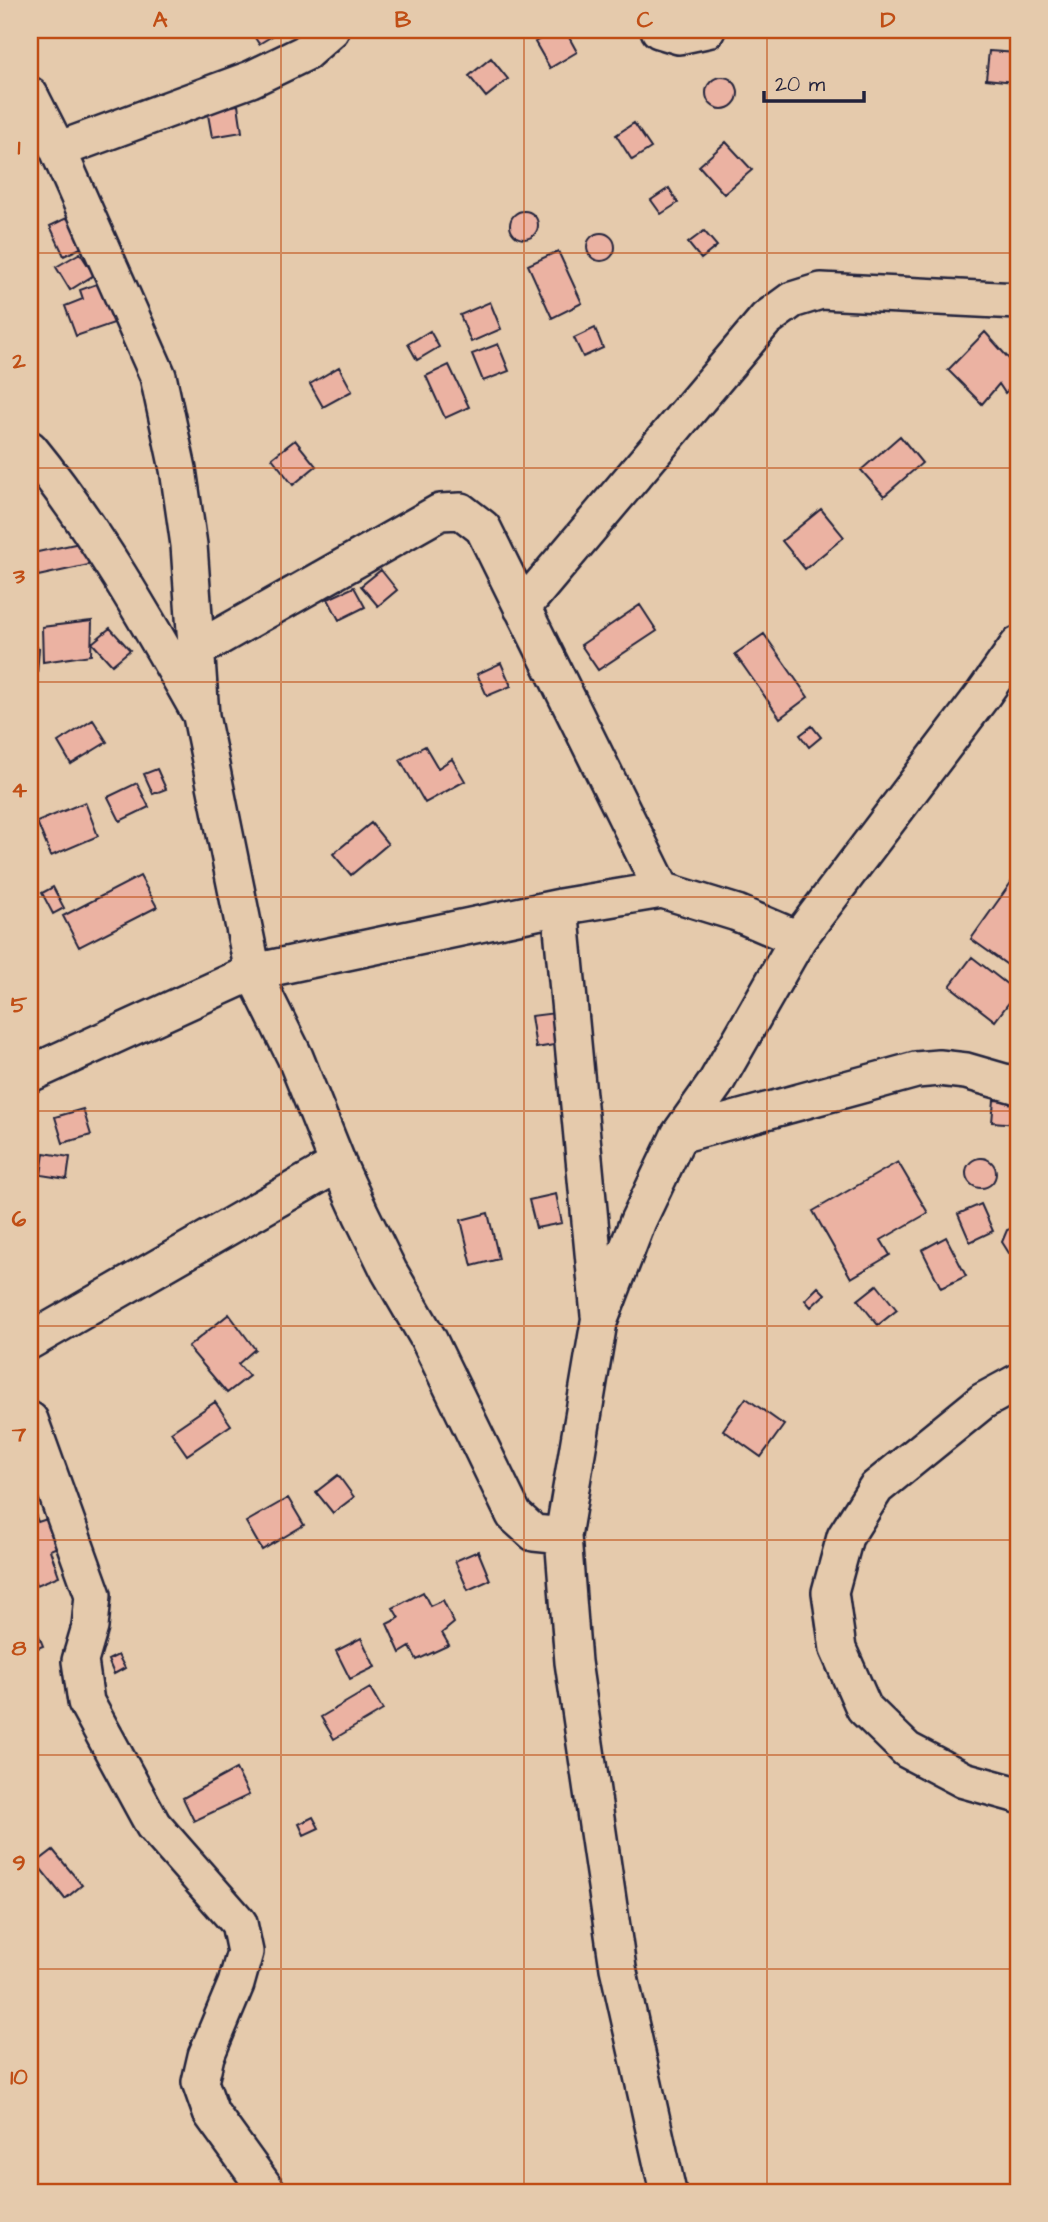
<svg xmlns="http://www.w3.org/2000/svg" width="1048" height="2222" font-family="'Architects Daughter',sans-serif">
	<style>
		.building { fill: #ebb2a2; stroke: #22223b; stroke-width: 2 }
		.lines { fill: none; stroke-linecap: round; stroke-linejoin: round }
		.minor-casing { stroke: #22223b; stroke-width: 40 }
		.minor { stroke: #e5caac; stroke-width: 35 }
		.grid { fill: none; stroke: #c04e15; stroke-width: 2; stroke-opacity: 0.55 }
		.neatline { fill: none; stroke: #c04e15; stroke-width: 2.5 }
		.grid-label { font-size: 23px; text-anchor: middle; font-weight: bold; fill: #c04e15 }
	</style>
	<rect width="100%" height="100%" fill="#e5caac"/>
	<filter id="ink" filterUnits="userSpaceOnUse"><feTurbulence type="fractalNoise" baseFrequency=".0143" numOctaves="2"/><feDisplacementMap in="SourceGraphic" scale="14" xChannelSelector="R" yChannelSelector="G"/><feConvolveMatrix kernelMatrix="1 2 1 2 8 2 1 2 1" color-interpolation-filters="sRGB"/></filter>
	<g filter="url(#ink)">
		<path class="building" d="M250 30H282L259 44Z
			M556 30H565L577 52 550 68 535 42Z
			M989 51 1017 53 1014 82 986 79Z
			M491 58 508 79 486 97 469 76Z
			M706 93a16 16 0 1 1 32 0a16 16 0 1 1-32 0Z
			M238 105 242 132 212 137 207 109Z
			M634 123 651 148 632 160 616 135Z
			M726 142 752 170 724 194 699 166Z
			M669 188 678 203 661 214 651 200Z
			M510 225a14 14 0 1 1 28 0a14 14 0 1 1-28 0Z
			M75 214 89 244 64 256 50 226Z
			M704 231 717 246 701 259 688 243Z
			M587 247a14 14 0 1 1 28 0a14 14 0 1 1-28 0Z
			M558 251 582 303 552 318 528 265Z
			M80 253 94 275 70 290 56 267Z
			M102 282 117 322 76 336 65 306 83 299 80 290Z
			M490 302 501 329 471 342 460 315Z
			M595 328 603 348 583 357 574 338Z
			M430 331 439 347 417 360 408 344Z
			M985 332 1018 369V382L1005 393 999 384 982 404 948 370Z
			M498 344 509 371 483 381 472 354Z
			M449 365 469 407 445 418 426 376Z
			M339 367 352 391 323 407 310 384Z
			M900 436 922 463 884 496 861 470Z
			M295 440 316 466 293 485 272 458Z
			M821 509 844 537 805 569 782 541Z
			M89 541 93 564 38 576 33 553Z
			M381 570 397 590 378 606 361 586Z
			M354 587 365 607 339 620 328 599Z
			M640 605 657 631 598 670 581 645Z
			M92 621 91 655 43 662 42 627Z
			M110 628 130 650 112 665 92 643Z
			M764 634 808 697 780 718 735 654Z
			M30 647 39 648 37 674 30 673Z
			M501 663 511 686 487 696 477 674Z
			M93 720 107 742 71 764 58 742Z
			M812 726 821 737 809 747 800 735Z
			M425 746 438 768 452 759 465 781 425 803 400 760Z
			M157 769 166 789 153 794 144 774Z
			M137 783 149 807 120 821 108 797Z
			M85 802 98 836 51 856 37 822Z
			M371 823 388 844 351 875 333 854Z
			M1017 874 1018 953 1009 966 971 939Z
			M140 876 157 907 79 947 63 916Z
			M53 887 64 908 53 914 42 893Z
			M972 957 1017 992 995 1021 950 986Z
			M555 1013 560 1044 536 1048 531 1016Z
			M994 1100 1018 1102V1124L992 1122Z
			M83 1109 91 1135 63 1143 55 1117Z
			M44 1153 70 1157 67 1179 41 1175Z
			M966 1173a15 15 0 1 1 30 0a15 15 0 1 1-30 0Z
			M898 1162 928 1213 881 1240 890 1255 851 1278 813 1211Z
			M556 1194 562 1223 536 1228 529 1200Z
			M981 1204 993 1231 970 1242 958 1214Z
			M488 1213 499 1259 472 1266 461 1220Z
			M1016 1227H1018V1254L1009 1253 1002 1242 1007 1230Z
			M946 1237 966 1276 941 1288 922 1250Z
			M877 1285 897 1310 878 1325 858 1300Z
			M818 1287 825 1294 811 1307 805 1300Z
			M229 1314 255 1349 238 1364 249 1376 227 1393 188 1347Z
			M746 1398 784 1425 761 1457 723 1430Z
			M215 1402 231 1425 187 1455 171 1432Z
			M338 1475 354 1497 333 1513 316 1492Z
			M288 1498 304 1525 262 1550 246 1522Z
			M30 1501 38 1522 50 1518 60 1546 50 1550 59 1576 37 1585 30 1568Z
			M478 1551 490 1580 468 1590 455 1561Z
			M423 1592 430 1606 443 1600 454 1623 442 1633 449 1645 417 1660 410 1647 400 1653 387 1624 399 1618 393 1608Z
			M37 1631 43 1646 30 1651V1634Z
			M361 1638 375 1667 350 1679 336 1651Z
			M118 1655 125 1668 114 1674 108 1660Z
			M370 1688 383 1710 334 1739 321 1717Z
			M236 1769 249 1795 194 1821 183 1798Z
			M313 1817 319 1828 304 1835 299 1824Z
			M53 1850 82 1885 65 1899 36 1863Z"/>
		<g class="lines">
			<defs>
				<path id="minor" d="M659 30 679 36 707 30
					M30 95 58 150 158 376 178 469 189 545 201 716 253 972 295 1057 338 1164 361 1214 389 1271 428 1338 514 1515 534 1533 563 1536
					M58 150 251 79 305 53 331 30
					M30 449C94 527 148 622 198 710
					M522 608 766 319 792 300 821 291 1018 301
					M198 649 440 512 461 511 483 528 662 890
					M560 907 662 890 737 913 798 939
					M30 1074 253 972 560 907 599 1315
					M679 1135 916 1070 939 1068 966 1071 1018 1086
					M30 1341 338 1164
					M1018 1382 983 1401 876 1488 845 1537 830 1592 838 1649 864 1708 907 1750 964 1780 1018 1795
					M30 1420 93 1595 90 1627 80 1661 86 1702 153 1825 239 1923 245 1952 236 1984 206 2056 200 2082 211 2113 268 2192
					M668 2192 618 1968 573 1662 563 1536 599 1322 638 1221 679 1135 715 1084 798 939 982 696 1018 645"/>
			</defs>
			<use href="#minor" class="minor-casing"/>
			<use href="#minor" class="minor"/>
		</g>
	</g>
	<path class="grid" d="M281 30V2192M524 30V2192M767 30V2192M30 253H1018M30 468H1018M30 682H1018M30 897H1018M30 1111H1018M30 1326H1018M30 1540H1018M30 1755H1018M30 1969H1018"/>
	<rect width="1048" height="2222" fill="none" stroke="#e5caac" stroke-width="77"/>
	<path d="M764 91v10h100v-10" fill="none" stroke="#22223b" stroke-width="3.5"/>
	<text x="775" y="91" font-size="21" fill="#22223b" stroke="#e5caac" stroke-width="5" paint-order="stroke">20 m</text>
	<rect x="38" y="38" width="972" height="2146" class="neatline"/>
	<g class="grid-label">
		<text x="160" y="27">A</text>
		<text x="403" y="27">B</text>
		<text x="645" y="27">C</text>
		<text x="888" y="27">D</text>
		<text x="19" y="154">1</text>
		<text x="19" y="368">2</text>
		<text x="19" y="583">3</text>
		<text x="19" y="797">4</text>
		<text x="19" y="1012">5</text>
		<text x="19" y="1226">6</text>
		<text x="19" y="1441">7</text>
		<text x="19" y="1655">8</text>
		<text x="19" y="1870">9</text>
		<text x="19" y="2084">10</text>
	</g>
</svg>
